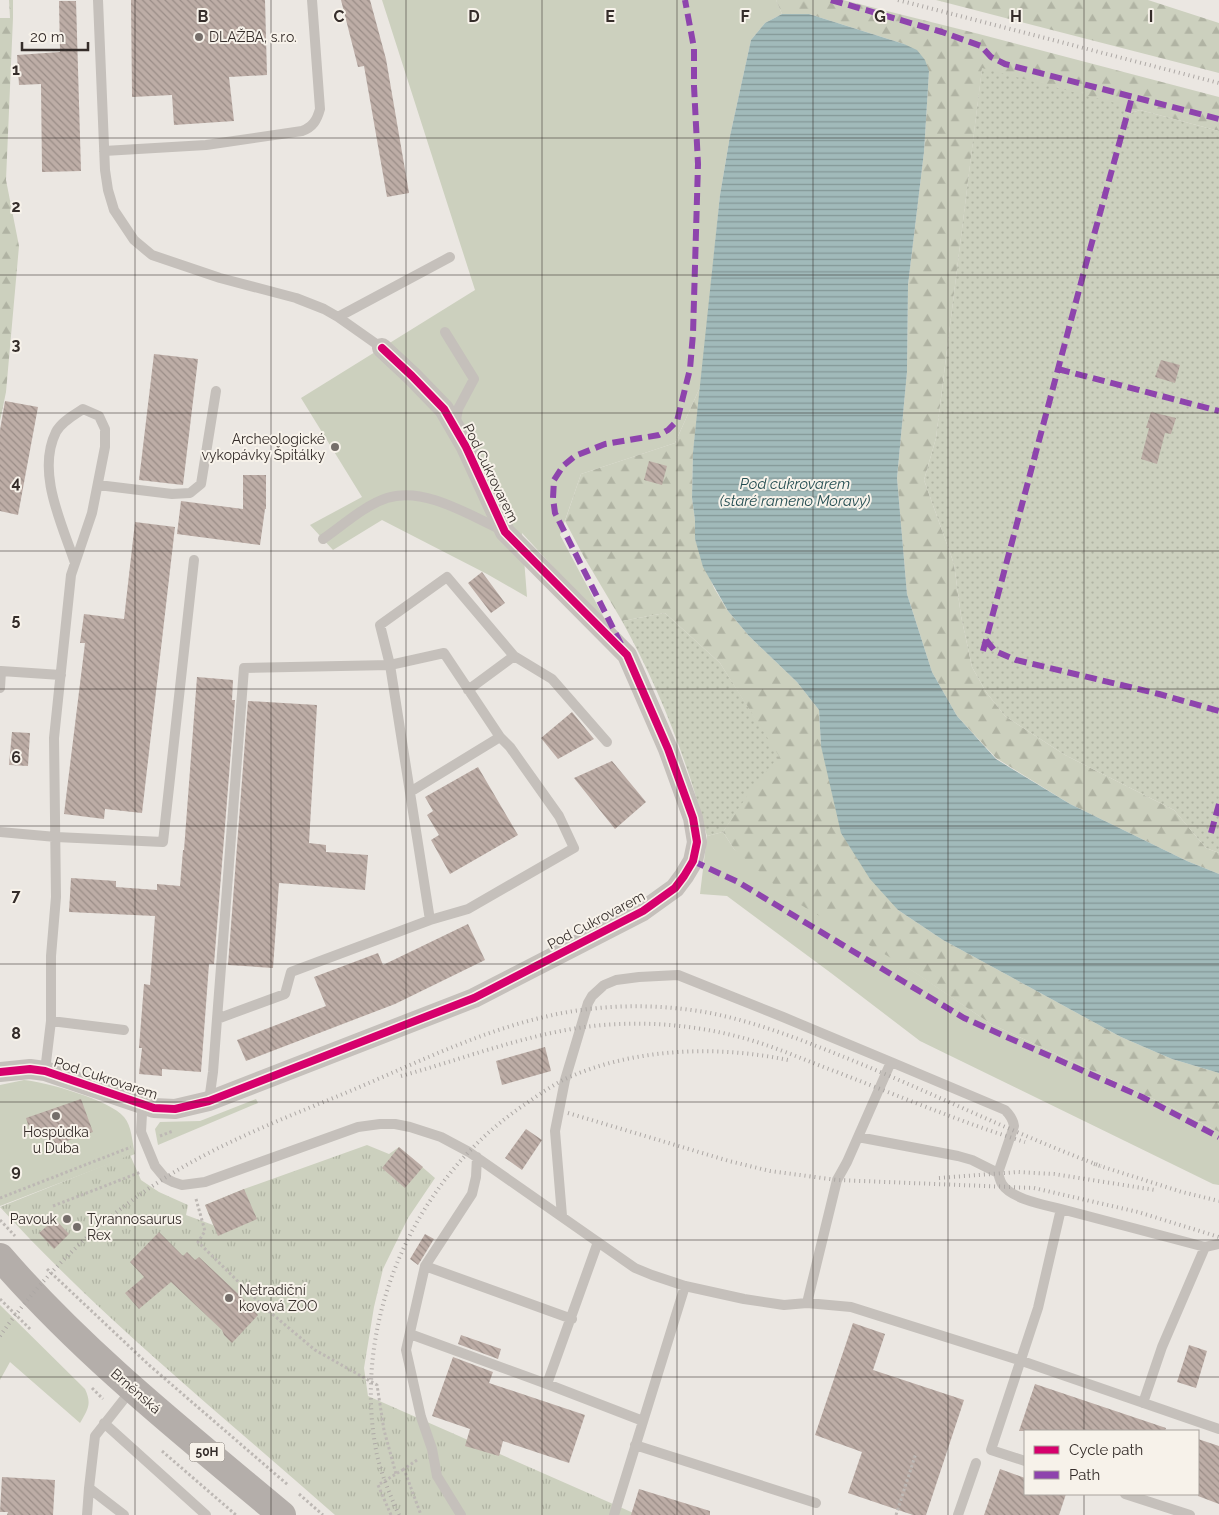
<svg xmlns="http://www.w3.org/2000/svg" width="1219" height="1515" font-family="Raleway,sans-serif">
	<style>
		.grass { fill: #ccd0be }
		.forest { fill: url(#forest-firs) }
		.park { fill: url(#park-tufts) }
		.garden { fill: url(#garden-dots) }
		.water { fill: url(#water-rules) }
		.building { fill: url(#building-back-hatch) }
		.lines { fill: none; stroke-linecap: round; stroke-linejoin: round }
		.path { stroke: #bdb8b4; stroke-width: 3; stroke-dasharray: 2.5 2.5; stroke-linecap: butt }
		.service { stroke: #c5c0bb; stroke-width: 10 }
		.minor { stroke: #c5c0bb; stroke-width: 20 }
		.primary { stroke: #b4aeaa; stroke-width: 28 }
		.rail { stroke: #ada8a5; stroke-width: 4; stroke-dasharray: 1 4; stroke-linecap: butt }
		.quiet { stroke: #8e44ad; stroke-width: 6; stroke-dasharray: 12 6; stroke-linecap: butt }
		.cycleway-casing { stroke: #f7f2ea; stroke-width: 11 }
		.cycleway { stroke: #d6006c; stroke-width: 8 }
		.grid { fill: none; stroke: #352d2a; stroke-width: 1; stroke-opacity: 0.55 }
		.poi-dot { fill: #756e6a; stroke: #f7f2ea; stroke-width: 2 }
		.labels { text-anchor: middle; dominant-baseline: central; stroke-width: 4; stroke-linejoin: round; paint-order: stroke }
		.shield { fill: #f7f2ea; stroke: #6f6864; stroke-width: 1 }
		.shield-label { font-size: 12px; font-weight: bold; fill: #352d2a }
		.poi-label { font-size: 14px; fill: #352d2a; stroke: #f7f2ea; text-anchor: start }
		.street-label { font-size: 14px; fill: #352d2a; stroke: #f7f2ea }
		.water-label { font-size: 15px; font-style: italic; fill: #244d51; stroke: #f7f2ea }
		.grid-label { font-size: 16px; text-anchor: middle; font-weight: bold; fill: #352d2a; stroke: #f7f2ea; stroke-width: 4; stroke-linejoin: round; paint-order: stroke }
	</style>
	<defs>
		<pattern id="forest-firs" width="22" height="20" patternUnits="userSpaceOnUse" patternTransform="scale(1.25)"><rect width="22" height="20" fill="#ccd0be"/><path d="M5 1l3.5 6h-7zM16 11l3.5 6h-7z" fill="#b0b3a3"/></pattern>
		<pattern id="park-tufts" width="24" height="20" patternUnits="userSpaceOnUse" patternTransform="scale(1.25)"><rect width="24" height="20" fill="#ccd0be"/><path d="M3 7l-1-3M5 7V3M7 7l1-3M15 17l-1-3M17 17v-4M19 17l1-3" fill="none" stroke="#b0b3a3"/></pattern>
		<pattern id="garden-dots" width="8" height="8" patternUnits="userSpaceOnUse" patternTransform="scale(1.25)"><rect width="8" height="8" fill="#ccd0be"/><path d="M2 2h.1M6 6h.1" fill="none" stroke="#b0b3a3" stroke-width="1.8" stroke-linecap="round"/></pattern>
		<pattern id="water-rules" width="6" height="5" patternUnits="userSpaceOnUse" patternTransform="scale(1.25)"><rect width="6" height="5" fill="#a1baba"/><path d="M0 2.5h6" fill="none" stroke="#849897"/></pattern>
		<pattern id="building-back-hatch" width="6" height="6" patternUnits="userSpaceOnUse" patternTransform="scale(1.25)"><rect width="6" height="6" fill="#bdada6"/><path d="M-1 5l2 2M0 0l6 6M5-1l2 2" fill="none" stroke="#9a8d87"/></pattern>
	</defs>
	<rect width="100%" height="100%" fill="#ebe7e2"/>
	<path class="grass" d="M382 0H776L782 14 765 23 751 40 730 136 720 195 701 385 675 443 581 474 560 535 610 629 522 533 527 597 487 574 382 520 333 550 310 525 362 497 301 398 475 290Z
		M723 832 734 849 991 1024 1175 1109 1219 1132V1185L1213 1184 920 1041 831 973 727 896 700 894 707 836Z
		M24 1080C46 1082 110 1100 124 1117 132 1126 132 1142 135 1154L0 1206V1085Z
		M256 1099 258 1103 158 1145 155 1129 160 1122 200 1121Z
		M0 1305 85 1389C92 1404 88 1409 80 1423L10 1362 0 1380Z"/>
	<path class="forest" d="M9 0H13V18L6 180 19 246 6 392 0 421V18H10Z
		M776 0H843L979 34 1219 97V131L1140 110 1128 114 982 69 936 438 924 480 954 564 961 616 972 667 986 692 1005 716 1065 755 1174 810 1206 848 1219 853V874L1187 861 1070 804 996 758 957 716 932 672 907 594 897 478 907 372 908 285 924 152 929 71 904 44 809 14H782Z
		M936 0H1148L1219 23V73Z
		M701 385 693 452 692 498 695 520V539L714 588 728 611 749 636 797 682 819 710 821 746 898 910 943 940 1121 1037 1172 1059 1219 1073V1132L1175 1109 991 1024 908 968 789 898 734 849 723 832 748 793 778 756 720 663 665 613 622 621 584 557 565 521 581 474 675 443Z"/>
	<path class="park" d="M367 1145 389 1154 399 1147 435 1178 408 1218 383 1269 374 1307 364 1368 368 1396 638 1515H335C222 1415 102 1319 0 1207L130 1155 141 1180 159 1192 188 1205 186 1215 213 1225 205 1205 244 1189Z"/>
	<path class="garden" d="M982 68 1119 104 1128 114 1140 110 1219 131V853L1206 848 1174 810 1065 755 1005 716 986 692 972 667 961 616 954 564 924 480 936 438Z
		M665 613 720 663 779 756 749 793 723 832 707 836C700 813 695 791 687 769 670 718 648 668 622 621Z"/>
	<path class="water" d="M782 14H809L904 44 917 50 925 60 929 71 924 152 908 285 907 372 897 478 907 594 932 672 957 716 996 759 1070 804 1187 861 1219 874V1073L1172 1059 1121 1037 943 940 898 910 870 879 841 833 821 746 819 710 797 682 749 636 728 611 703 567 695 539V520L692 498 693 452 720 195 730 136 751 40 765 23Z"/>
	<path class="building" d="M131 0H265L267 75 229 77 234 121 174 125 172 95 132 97Z
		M341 0H370L386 59 409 193 387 197 364 66 358 67Z
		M59 1H76L81 171 42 172 41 84 19 85 17 55 60 52Z
		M154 354 198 359 183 485 139 480Z
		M1161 360 1180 365 1175 383 1155 377Z
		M5 401 38 407 18 515 0 511V430Z
		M1151 412 1176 418 1171 434 1165 433 1157 464 1141 459 1149 428H1146Z
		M649 461 667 466 662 485 644 480Z
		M243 475H266V509H265L260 545 177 534 181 501 243 509Z
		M135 522 175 527 142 813 105 809 104 819 64 814 85 643H80L84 614 124 619Z
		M482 572 505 603 491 613 468 583Z
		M197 677 233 680 232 700H235L214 964H209L201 1072 162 1069V1076L139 1074 142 1048H139L144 984 150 985 155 916 69 912 71 878 116 881V887L157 890V884L180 886 183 850H184Z
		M248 701 317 705 309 843 326 845V852L368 855 365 890 279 883 273 968 228 965Z
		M572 712 594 739 558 759 541 738Z
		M12 732 30 733 28 766 9 765Z
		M612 761 646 802 615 829 574 778Z
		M478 767 518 835 450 874 431 840 439 835 427 815 433 811 425 797Z
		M468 924 485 960 395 1004 246 1061 237 1040 326 1006 314 977 378 953 383 965Z
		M545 1047 551 1071 502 1085 496 1061Z
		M81 1099 93 1132 55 1145 50 1128 31 1134 26 1118Z
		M526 1129 542 1140 522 1170 505 1158Z
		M399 1147 423 1167 405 1188 382 1168Z
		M244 1189 257 1219 218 1236 205 1205Z
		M55 1219 69 1234 54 1249 39 1233Z
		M159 1232 183 1256 187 1252 195 1260 199 1257 252 1307 251 1308 258 1315 232 1343 224 1335 222 1330 171 1282 139 1309 125 1293 144 1277 130 1262Z
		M425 1234 434 1239 418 1265 410 1259Z
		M853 1323 885 1334 873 1370 964 1400 926 1515H913L848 1493 862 1452 815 1435Z
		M461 1335 501 1349 498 1359 458 1344Z
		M1189 1345 1207 1351 1196 1388 1177 1382Z
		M453 1357 493 1372 489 1383 585 1415 569 1463 503 1441 499 1456 465 1446 470 1429 432 1416Z
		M1035 1384 1166 1428 1165 1431H1019Z
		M1198 1439 1219 1446V1504L1198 1496Z
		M1000 1469 1025 1478V1494H1066L1059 1515H984Z
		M2 1477 55 1480 53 1515H7L8 1512H0Z
		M639 1489 710 1511V1515H631Z"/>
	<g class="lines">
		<path class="path" d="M160 1136 173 1131
			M0 1198 131 1147
			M196 1199 205 1231 198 1242 265 1308 315 1350 377 1385 384 1430 396 1474
			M53 1206 141 1172
			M0 1220 15 1236
			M47 1269 149 1365 288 1485
			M0 1299 31 1330
			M92 1388 103 1399
			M162 1451 236 1515
			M417 1460 404 1469 421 1515
			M299 1494 323 1515
			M391 1515 378 1485 404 1469
			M896 1515 916 1453"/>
		<path class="service" d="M98 0 105 170 108 190 114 210 134 240 152 255 220 278 296 298 324 309 338 317 382 348
			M104 151 206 145 302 131C313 127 317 120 320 109L312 0
			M338 317 450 257
			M445 332 474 379 458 409 455 425
			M98 485 172 494 190 493 201 484 216 391
			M323 539C342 526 365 505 387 498 424 486 469 515 502 530
			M75 563C62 524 36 472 56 432 61 422 74 415 83 409L99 416 105 429V447L92 513 71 575 54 738 56 897 51 956V1021L124 1030
			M514 656 552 679 607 742
			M0 688 1 671 61 675
			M468 690 514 656 447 577 380 625 390 665 444 653 500 737
			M410 792 500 737 510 747 559 816 574 848 468 909 430 920
			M0 832 56 837 163 842 194 560
			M891 1062 1005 1110C1010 1115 1013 1119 1014 1126L998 1173C999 1176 1000 1181 1002 1184 1011 1199 1045 1205 1061 1209L1038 1308 991 1450 1025 1461
			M45 1071 51 1021
			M209 1101 213 1072 217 1019 244 668 390 665 430 920 291 972 285 994 217 1019
			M145 1106 142 1114 141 1132 155 1166 165 1178 173 1182 182 1185 205 1182 358 1127 380 1124H395L410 1127 441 1137 469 1152 635 1268 652 1275 685 1286 744 1299 784 1305 807 1303 851 1307 1022 1361 1219 1429
			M858 1137 958 1156 972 1160 998 1173
			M1061 1209 1205 1247 1162 1347 1143 1403
			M562 1216 555 1131 565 1080 588 1003 592 996 604 985 616 980 639 977 678 975 783 1017 891 1062 847 1162 837 1180 807 1303
			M598 1242 547 1384 643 1421
			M1205 1247 1219 1244
			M425 1266 572 1319
			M410 1334 547 1384
			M104 1423 206 1515
			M635 1445 816 1503
			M1125 1494 1190 1515
			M87 1515 89 1488
			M124 1515 89 1488 95 1436 132 1389
			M461 1515 437 1476 432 1449 421 1417 406 1350 425 1266 472 1194 476 1177 477 1157
			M614 1515 685 1286
			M958 1515 976 1463"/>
		<path class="minor" d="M0 1072 30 1069 45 1071 154 1108 175 1109 209 1101 474 998 643 911 675 888 684 876 693 861 697 842 693 818 668 749 627 655 505 532 466 447 444 409 412 376 382 348"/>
		<path class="primary" d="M0 1257C84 1354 184 1433 282 1515"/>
		<path class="rail" d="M898 0 1219 83
			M401 1076C474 1056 546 1026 621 1024 669 1022 718 1029 763 1044 787 1052 810 1062 834 1071 897 1095 960 1122 1025 1142
			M568 1113 729 1161 770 1171 837 1180 1034 1188 1138 1212 1219 1237
			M1094 1164 1182 1192 1219 1201
			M939 1178 1018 1172 1054 1174 1155 1190
			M0 1336C38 1282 85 1234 138 1196 200 1151 272 1123 343 1094 408 1067 475 1033 544 1017 597 1004 656 1003 710 1013 755 1022 797 1038 839 1055 927 1090 1012 1133 1101 1166
			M399 1515C390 1495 382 1476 377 1455 350 1323 414 1179 524 1105 537 1096 551 1086 565 1079 633 1048 716 1045 788 1060"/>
		<path class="quiet" d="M831 0 942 32 981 46 991 57 1005 64 1219 119
			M1058 369 1219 411
			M986 640 995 651 1016 660 1159 694 1219 711
			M621 644 555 513 553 498 554 480 563 466 575 456 605 444 659 435 668 430 677 421 690 369 693 334 698 164 694 86V48L685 0
			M983 651 1086 264 1132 97
			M1211 833 1219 804
			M693 861 738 882 964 1018 1142 1097 1219 1137"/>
		<defs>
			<path id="cycleway" d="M0 1072 30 1069 45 1071 154 1108 175 1109 209 1101 474 998 643 911 675 888 684 876 693 861 697 842 693 818 668 749 627 655 505 532 466 447 444 409 412 376 382 348"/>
		</defs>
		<use href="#cycleway" class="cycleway-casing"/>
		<use href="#cycleway" class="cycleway"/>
	</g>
	<path class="grid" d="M135 0V1515M271 0V1515M406 0V1515M542 0V1515M677 0V1515M813 0V1515M948 0V1515M1084 0V1431M0 138H1219M0 275H1219M0 413H1219M0 551H1219M0 689H1219M0 826H1219M0 964H1219M0 1102H1219M0 1240H1219M0 1377H1219M1084 1494V1515"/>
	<g class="poi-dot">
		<circle cx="199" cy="37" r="5"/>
		<circle cx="335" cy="447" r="5"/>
		<circle cx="56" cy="1116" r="5"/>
		<circle cx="67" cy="1219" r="5"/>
		<circle cx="77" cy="1227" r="5"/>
		<circle cx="229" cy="1298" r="5"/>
	</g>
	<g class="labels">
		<rect class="shield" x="189.5" y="1442.5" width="35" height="19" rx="4"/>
		<g class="shield-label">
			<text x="207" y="1452">50H</text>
		</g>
		<g class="poi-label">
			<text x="209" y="37">DLAŽBA, s.r.o.</text>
			<text x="325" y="439" text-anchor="end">Archeologické<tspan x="325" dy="16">vykopávky Špitálky</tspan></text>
			<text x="56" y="1132" text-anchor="middle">Hospůdka<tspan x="56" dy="16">u Duba</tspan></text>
			<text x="57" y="1219" text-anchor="end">Pavouk</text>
			<text x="87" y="1219">Tyrannosaurus<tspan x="87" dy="16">Rex</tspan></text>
			<text x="239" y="1290">Netradiční<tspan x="239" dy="16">kovová ZOO</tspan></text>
		</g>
		<g class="street-label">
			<text transform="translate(491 473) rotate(64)">Pod Cukrovarem</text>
			<text transform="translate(596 920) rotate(-28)">Pod Cukrovarem</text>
			<text transform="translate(106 1078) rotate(18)">Pod Cukrovarem</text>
			<text transform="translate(136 1391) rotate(41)">Brněnská</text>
		</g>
		<g class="water-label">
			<text x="795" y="484">Pod cukrovarem<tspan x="795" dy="17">(staré rameno Moravy)</tspan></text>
		</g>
	</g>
	<g class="grid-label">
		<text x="203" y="22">B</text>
		<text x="339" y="22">C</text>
		<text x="474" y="22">D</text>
		<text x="610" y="22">E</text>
		<text x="745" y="22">F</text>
		<text x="880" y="22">G</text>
		<text x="1016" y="22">H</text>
		<text x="1151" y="22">I</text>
		<text x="16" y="75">1</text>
		<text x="16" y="212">2</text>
		<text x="16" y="350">3</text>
		<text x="16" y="488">4</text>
		<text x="16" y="625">5</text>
		<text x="16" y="763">6</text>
		<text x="16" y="901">7</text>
		<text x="16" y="1039">8</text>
		<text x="16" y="1176">9</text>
	</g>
	<rect x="1024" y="1430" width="175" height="65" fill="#f7f2ea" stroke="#a9a39d"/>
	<rect x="1034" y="1446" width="25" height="8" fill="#d6006c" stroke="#a9a39d"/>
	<text x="1069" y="1455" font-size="15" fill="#352d2a">Cycle path</text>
	<rect x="1034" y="1471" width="25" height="8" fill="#8e44ad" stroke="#a9a39d"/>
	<text x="1069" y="1480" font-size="15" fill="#352d2a">Path</text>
	<path d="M22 42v8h66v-8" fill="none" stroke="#352d2a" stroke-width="2.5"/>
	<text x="30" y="42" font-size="15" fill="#352d2a" stroke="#f7f2ea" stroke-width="4" paint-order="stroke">20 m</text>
</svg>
